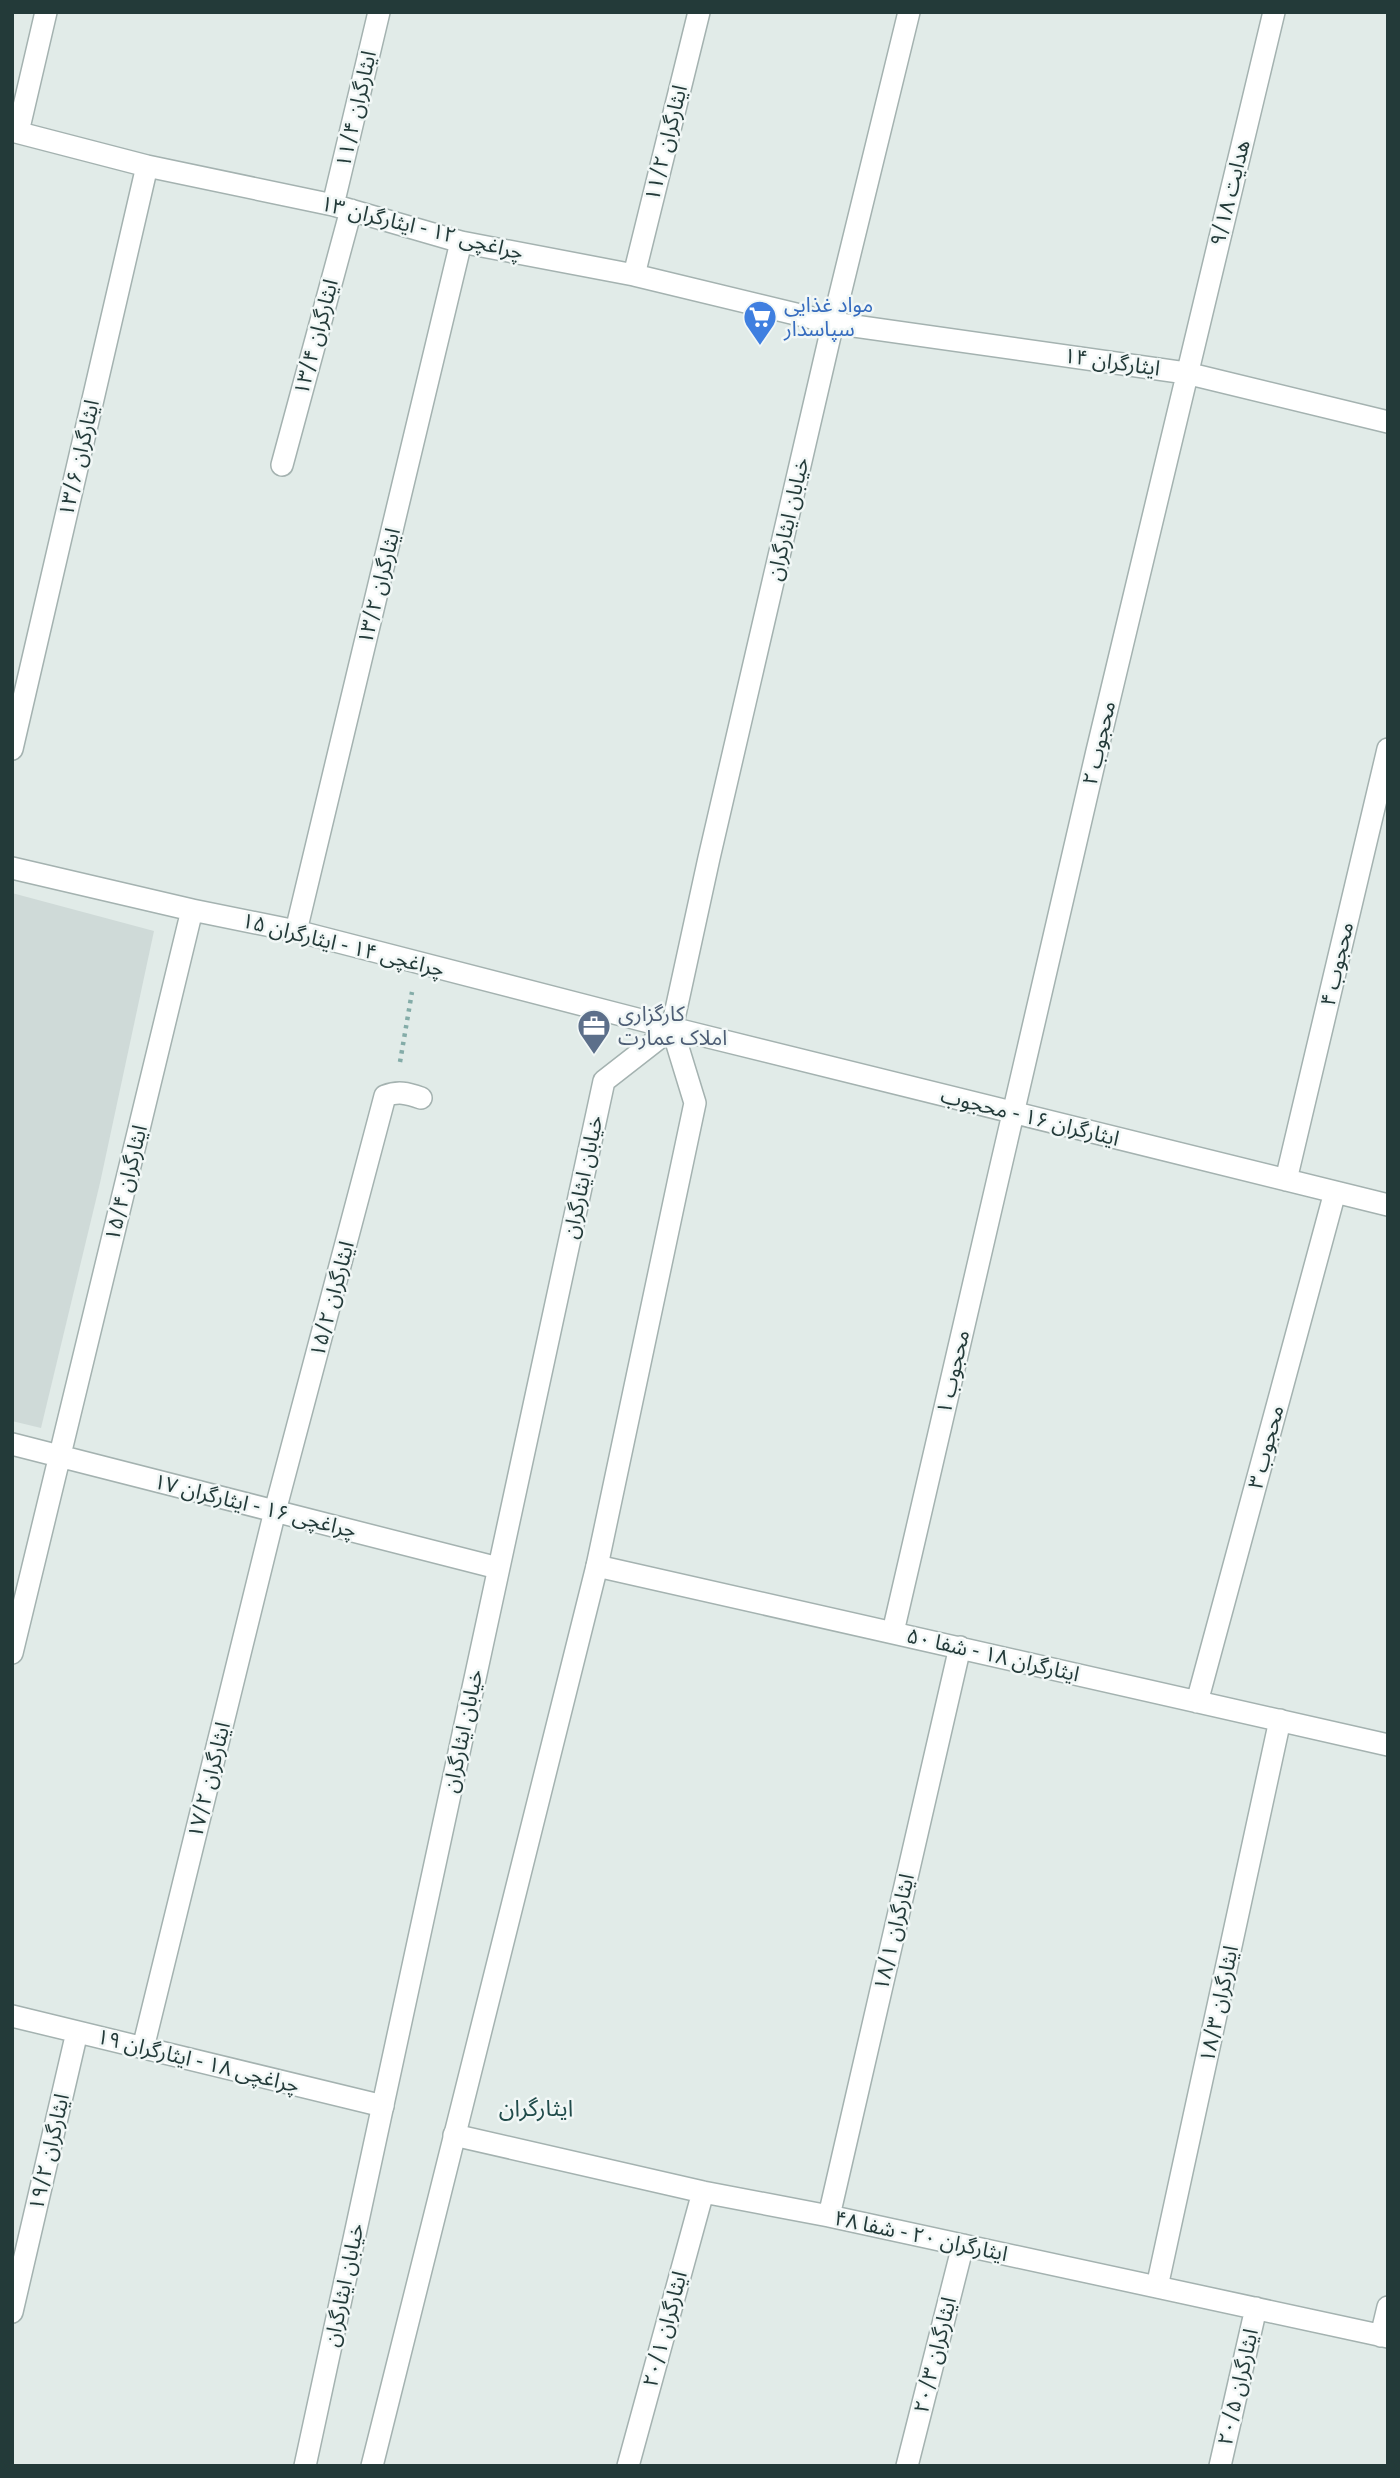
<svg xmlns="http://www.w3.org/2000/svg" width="1400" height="2478" font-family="'Fira Sans Condensed','Noto Sans Arabic',sans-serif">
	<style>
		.built { fill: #cfdad8 }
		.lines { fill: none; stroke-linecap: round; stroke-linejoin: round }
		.minor-casing { stroke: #a4b2b0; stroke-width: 24 }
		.tertiary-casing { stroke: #a4b2b0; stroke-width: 24 }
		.path { stroke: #84aca8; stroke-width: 4.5; stroke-dasharray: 3.5 5; stroke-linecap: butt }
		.minor { stroke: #fff; stroke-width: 21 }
		.tertiary { stroke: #fff; stroke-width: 21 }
		.labels { text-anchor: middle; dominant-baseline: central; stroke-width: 5; stroke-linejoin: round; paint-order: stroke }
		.street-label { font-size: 21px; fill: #233a39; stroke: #f1f7f6 }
		.shop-label { font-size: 21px; fill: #366cbe; stroke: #f1f7f6; text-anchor: start }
		.service-label { font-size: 21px; fill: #4e5e75; stroke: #f1f7f6; text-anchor: start }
		.neighbourhood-label { font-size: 23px; fill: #204b4a; stroke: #f1f7f6 }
	</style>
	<rect width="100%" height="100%" fill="#e1ebe8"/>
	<path class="built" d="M12 893 154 931 100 1183 41 1428 12 1421Z"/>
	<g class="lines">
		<defs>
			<path id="minor" d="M12 131 147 166 333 205 461 242 634 275 833 323 1186 373 1388 422
				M18 132 46 12
				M333 205 379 12
				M634 275 699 12
				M282 465 351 210
				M12 749 147 166
				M12 868 192 910 296 931 672 1028 1388 1205
				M296 931 461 242
				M1286 1180 1388 749
				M12 1444 498 1568
				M597 1566 1388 1745
				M893 1632C1017 1091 1142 551 1274 12
				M12 1653 192 910
				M1197 1702 1335 1192
				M12 2016 383 2106
				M143 2048 275 1511 385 1096C398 1091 407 1093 421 1098
				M454 2135 703 2192 829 2216 1388 2337
				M829 2216 960 1647
				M1157 2287 1280 1720
				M12 2312 77 2032
				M1381 2336 1388 2307
				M628 2466 703 2192
				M907 2466 963 2245
				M1220 2466 1256 2308"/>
			<path id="tertiary" d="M305 2466 604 1081 672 1028
				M372 2466 597 1566 695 1103 672 1028 709 858 833 323 909 12"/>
		</defs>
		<use href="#minor" class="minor-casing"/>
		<use href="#tertiary" class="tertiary-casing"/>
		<path class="path" d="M400 1062 412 992"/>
		<use href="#minor" class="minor"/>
		<use href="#tertiary" class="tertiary"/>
	</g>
	<defs>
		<symbol id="supermarket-pin" viewBox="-11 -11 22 30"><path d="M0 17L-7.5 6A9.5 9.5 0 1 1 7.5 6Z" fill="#3f7fe0" stroke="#f1f7f6"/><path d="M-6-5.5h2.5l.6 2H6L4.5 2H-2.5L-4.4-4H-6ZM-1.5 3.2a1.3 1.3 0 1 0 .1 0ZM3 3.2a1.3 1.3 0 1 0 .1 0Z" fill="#fff"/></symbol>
		<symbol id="office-pin" viewBox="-11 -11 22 30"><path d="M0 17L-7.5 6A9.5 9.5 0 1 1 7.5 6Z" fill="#5c6f8a" stroke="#f1f7f6"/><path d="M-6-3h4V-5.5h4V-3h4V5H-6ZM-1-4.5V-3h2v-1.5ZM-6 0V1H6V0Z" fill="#fff"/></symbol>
	</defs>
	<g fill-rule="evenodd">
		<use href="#supermarket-pin" x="741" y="298" width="38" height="52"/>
		<use href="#office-pin" x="575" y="1007" width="38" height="52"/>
	</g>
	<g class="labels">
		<g class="street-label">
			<text transform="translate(356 109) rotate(-77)">ایثارگران ۱۱/۴</text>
			<text transform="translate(666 143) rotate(-76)">ایثارگران ۱۱/۲</text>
			<text transform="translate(1230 193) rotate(-76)">هدایت ۹/۱۸</text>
			<text transform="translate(422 228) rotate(14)">چراغچی ۱۲ - ایثارگران ۱۳</text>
			<text transform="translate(316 337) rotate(-75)">ایثارگران ۱۳/۴</text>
			<text transform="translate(1112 362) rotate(8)">ایثارگران ۱۴</text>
			<text transform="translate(79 458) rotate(-77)">ایثارگران ۱۳/۶</text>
			<text transform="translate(788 519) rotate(-77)">خیابان ایثارگران</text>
			<text transform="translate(379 586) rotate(-76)">ایثارگران ۱۳/۲</text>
			<text transform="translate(1099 743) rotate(-77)">محجوب ۲</text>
			<text transform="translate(343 945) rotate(14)">چراغچی ۱۴ - ایثارگران ۱۵</text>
			<text transform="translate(1337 964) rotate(-77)">محجوب ۴</text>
			<text transform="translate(1030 1117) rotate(14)">ایثارگران ۱۶ - محجوب</text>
			<text transform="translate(583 1177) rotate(-78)">خیابان ایثارگران</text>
			<text transform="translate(126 1183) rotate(-76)">ایثارگران ۱۵/۴</text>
			<text transform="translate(332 1299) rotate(-75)">ایثارگران ۱۵/۲</text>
			<text transform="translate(953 1372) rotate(-77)">محجوب ۱</text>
			<text transform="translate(1266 1447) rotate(-75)">محجوب ۳</text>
			<text transform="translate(255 1506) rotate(14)">چراغچی ۱۶ - ایثارگران ۱۷</text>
			<text transform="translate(993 1655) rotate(13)">ایثارگران ۱۸ - شفا ۵۰</text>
			<text transform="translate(463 1731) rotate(-78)">خیابان ایثارگران</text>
			<text transform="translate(209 1780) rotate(-76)">ایثارگران ۱۷/۲</text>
			<text transform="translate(894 1932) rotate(-77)">ایثارگران ۱۸/۱</text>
			<text transform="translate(1219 2004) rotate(-78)">ایثارگران ۱۸/۳</text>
			<text transform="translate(198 2061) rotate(14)">چراغچی ۱۸ - ایثارگران ۱۹</text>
			<text transform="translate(49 2152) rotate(-77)">ایثارگران ۱۹/۲</text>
			<text transform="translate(921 2236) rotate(12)">ایثارگران ۲۰ - شفا ۴۸</text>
			<text transform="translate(344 2285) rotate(-78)">خیابان ایثارگران</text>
			<text transform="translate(665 2329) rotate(-75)">ایثارگران ۲۰/۱</text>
			<text transform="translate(935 2355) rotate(-76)">ایثارگران ۲۰/۳</text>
			<text transform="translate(1238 2387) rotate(-77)">ایثارگران ۲۰/۵</text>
		</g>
		<g class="shop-label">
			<text x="784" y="305">مواد غذایی<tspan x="784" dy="24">سپاسدار</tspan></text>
		</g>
		<g class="service-label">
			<text x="618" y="1014">کارگزاری<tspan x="618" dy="24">املاک عمارت</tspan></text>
		</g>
		<g class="neighbourhood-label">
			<text x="536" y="2108">ایثارگران</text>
		</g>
	</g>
	<rect width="1400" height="2478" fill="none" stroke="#233a39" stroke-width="28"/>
</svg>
